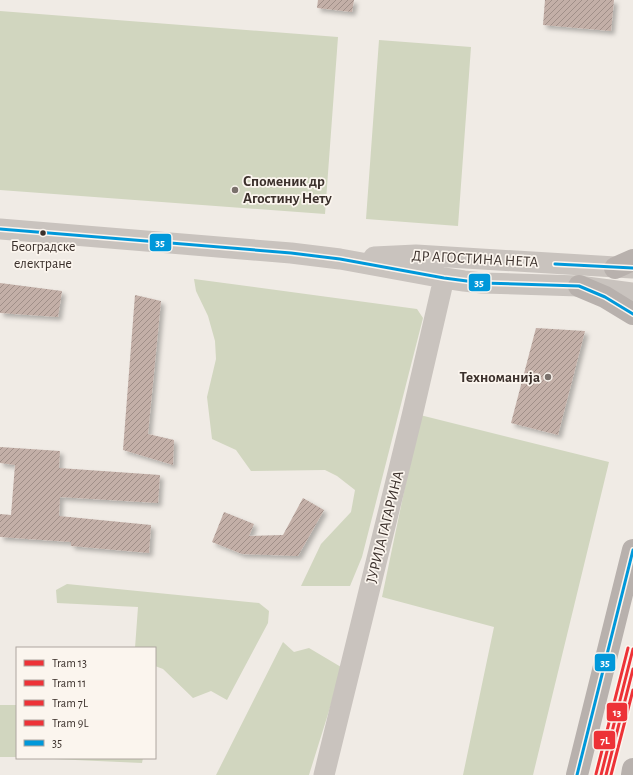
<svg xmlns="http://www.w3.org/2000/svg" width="633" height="775" font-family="'Alegreya Sans',sans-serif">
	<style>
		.green { fill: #d1d6bf }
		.building { fill: url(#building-hatch); filter: url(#shadow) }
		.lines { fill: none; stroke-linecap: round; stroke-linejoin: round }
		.minor { stroke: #c9c3be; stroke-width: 21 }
		.major { stroke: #b8b1ad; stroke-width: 22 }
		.bus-1-casing { stroke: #fbf5ee; stroke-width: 6 }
		.bus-1 { stroke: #0098da; stroke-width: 3 }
		.tram-1-casing { stroke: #fbf5ee; stroke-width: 6 }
		.tram-2-casing { stroke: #fbf5ee; stroke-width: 6 }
		.tram-3-casing { stroke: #fbf5ee; stroke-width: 6 }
		.tram-4-casing { stroke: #fbf5ee; stroke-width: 6 }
		.tram-1 { stroke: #ed3237; stroke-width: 3 }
		.tram-2 { stroke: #ed3237; stroke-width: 3 }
		.tram-3 { stroke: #ed3237; stroke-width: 3 }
		.tram-4 { stroke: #ed3237; stroke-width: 3 }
		.poi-dot { fill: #7a716c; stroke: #fbf5ee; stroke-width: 1.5 }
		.bus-dot { fill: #3b302b; stroke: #fbf5ee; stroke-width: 1.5 }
		.labels { text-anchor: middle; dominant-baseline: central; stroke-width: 3.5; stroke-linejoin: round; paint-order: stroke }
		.bus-label { font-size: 14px; fill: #3b302b; stroke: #fbf5ee }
		.poi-label { font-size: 15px; font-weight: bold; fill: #3b302b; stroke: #fbf5ee; text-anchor: start }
		.street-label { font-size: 15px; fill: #3b302b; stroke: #fbf5ee }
		.line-badge { stroke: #fbf5ee; stroke-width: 1.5 }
		.badge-label { font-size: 11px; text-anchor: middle; font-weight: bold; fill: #fff }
	</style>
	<defs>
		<pattern id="building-hatch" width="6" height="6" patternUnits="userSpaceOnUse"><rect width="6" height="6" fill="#c3afa7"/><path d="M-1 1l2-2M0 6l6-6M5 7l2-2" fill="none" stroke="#a08f88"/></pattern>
		<filter id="shadow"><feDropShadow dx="3.5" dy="3.5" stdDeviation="2" flood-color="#0004"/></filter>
	</defs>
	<rect width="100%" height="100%" fill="#f0ebe5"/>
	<path class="green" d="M0 11 338 37 325 214 0 190Z
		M379 40 471 47 458 226 366 219Z
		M194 279 417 309 423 318 362 557 350 586H301L321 544 351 512 355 490 337 476 325 470 251 471 236 450 212 439 207 397 216 359 215 341 208 316 196 291Z
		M420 415 609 462 533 775H463L494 627 382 597Z
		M67 584 259 603 269 611 268 623 227 700 211 691 193 698 163 669 155 666V648H135L138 607 57 603 56 590Z
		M283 642 294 652 309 648 341 667 333 698 309 775H216Z
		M0 705H17V757H0Z
		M31 758H143L142 763Z"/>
	<path class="building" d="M318 0H354L352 12 317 8Z
		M545 0H614L611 31 543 25Z
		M0 283 62 291 58 317 0 313Z
		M135 295 161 301 148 434 174 440 173 465 123 450Z
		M536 328 585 331 558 435 511 423Z
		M0 447 60 451 59 468 160 475 158 503 60 497 59 516 151 525 149 553 71 546V542L0 537V514L11 515 15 465 0 463Z
		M303 498 324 510 298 556 242 554 212 542 224 512 254 524 249 536 283 535Z"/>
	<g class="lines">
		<path class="minor" d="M0 229 291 253 340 259 444 278 464 281 482 283 579 286 633 293
			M374 257 416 255 632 268
			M324 775 412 416 444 278"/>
		<path class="major" d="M615 268 633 260
			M579 286 605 297 633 314
			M577 775 633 550
			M632 775 633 769"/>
		<defs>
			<path id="bus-1" d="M0 229 291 253 340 259 444 278 482 283 579 286 605 297 633 314
				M555 264 633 268
				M577 775 633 550"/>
		</defs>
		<use href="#bus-1" class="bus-1-casing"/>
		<use href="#bus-1" class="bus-1"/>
		<defs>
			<path id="tram-1" d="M601 775 633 649"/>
			<path id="tram-2" d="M606 775 633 669"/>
			<path id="tram-3" d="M596 774 628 648"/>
			<path id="tram-4" d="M611 775 633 690"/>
		</defs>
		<use href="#tram-1" class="tram-1-casing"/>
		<use href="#tram-2" class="tram-2-casing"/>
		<use href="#tram-3" class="tram-3-casing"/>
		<use href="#tram-4" class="tram-4-casing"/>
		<use href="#tram-1" class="tram-1"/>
		<use href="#tram-2" class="tram-2"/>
		<use href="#tram-3" class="tram-3"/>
		<use href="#tram-4" class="tram-4"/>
	</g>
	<g class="poi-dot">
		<circle cx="235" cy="190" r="4"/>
		<circle cx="548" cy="377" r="4"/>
	</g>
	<circle class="bus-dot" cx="43" cy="233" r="3.5"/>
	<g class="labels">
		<g class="bus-label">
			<text x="43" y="247">Београдске<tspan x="43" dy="17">електране</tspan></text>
		</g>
		<g class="poi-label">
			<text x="243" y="181">Споменик др<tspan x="243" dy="17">Агостину Нету</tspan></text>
			<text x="540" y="377" text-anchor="end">Техноманија</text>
		</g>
		<g class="street-label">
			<text transform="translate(475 259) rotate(3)">ДР АГОСТИНА НЕТА</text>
			<text transform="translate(385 527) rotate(-76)">ЈУРИЈА ГАГАРИНА</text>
		</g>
	</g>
	<g class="line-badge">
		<rect x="149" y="233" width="23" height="19" rx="4" fill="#0098da"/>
		<rect x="468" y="273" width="23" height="19" rx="4" fill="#0098da"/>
		<rect x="594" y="653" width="22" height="19" rx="4" fill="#0098da"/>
		<rect x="606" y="702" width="22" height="20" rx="4" fill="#ed3237"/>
		<rect x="593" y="730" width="23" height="20" rx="4" fill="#ed3237"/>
	</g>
	<g class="badge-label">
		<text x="160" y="246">35</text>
		<text x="479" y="286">35</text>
		<text x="605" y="666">35</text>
		<text x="617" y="716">13</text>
		<text x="605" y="744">7L</text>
	</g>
	<rect x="16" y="647" width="140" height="112" fill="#fbf5ee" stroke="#aea6a0"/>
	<rect x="24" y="660" width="20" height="6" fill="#ed3237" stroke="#aea6a0"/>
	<text x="52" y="667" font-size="12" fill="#3b302b">Tram 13</text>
	<rect x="24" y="680" width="20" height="6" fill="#ed3237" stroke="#aea6a0"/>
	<text x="52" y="687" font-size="12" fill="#3b302b">Tram 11</text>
	<rect x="24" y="700" width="20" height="6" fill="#ed3237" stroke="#aea6a0"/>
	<text x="52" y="707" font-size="12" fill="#3b302b">Tram 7L</text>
	<rect x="24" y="720" width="20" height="6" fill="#ed3237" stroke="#aea6a0"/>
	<text x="52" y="727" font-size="12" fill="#3b302b">Tram 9L</text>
	<rect x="24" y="740" width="20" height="6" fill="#0098da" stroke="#aea6a0"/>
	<text x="52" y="747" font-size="12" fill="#3b302b">35</text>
</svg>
